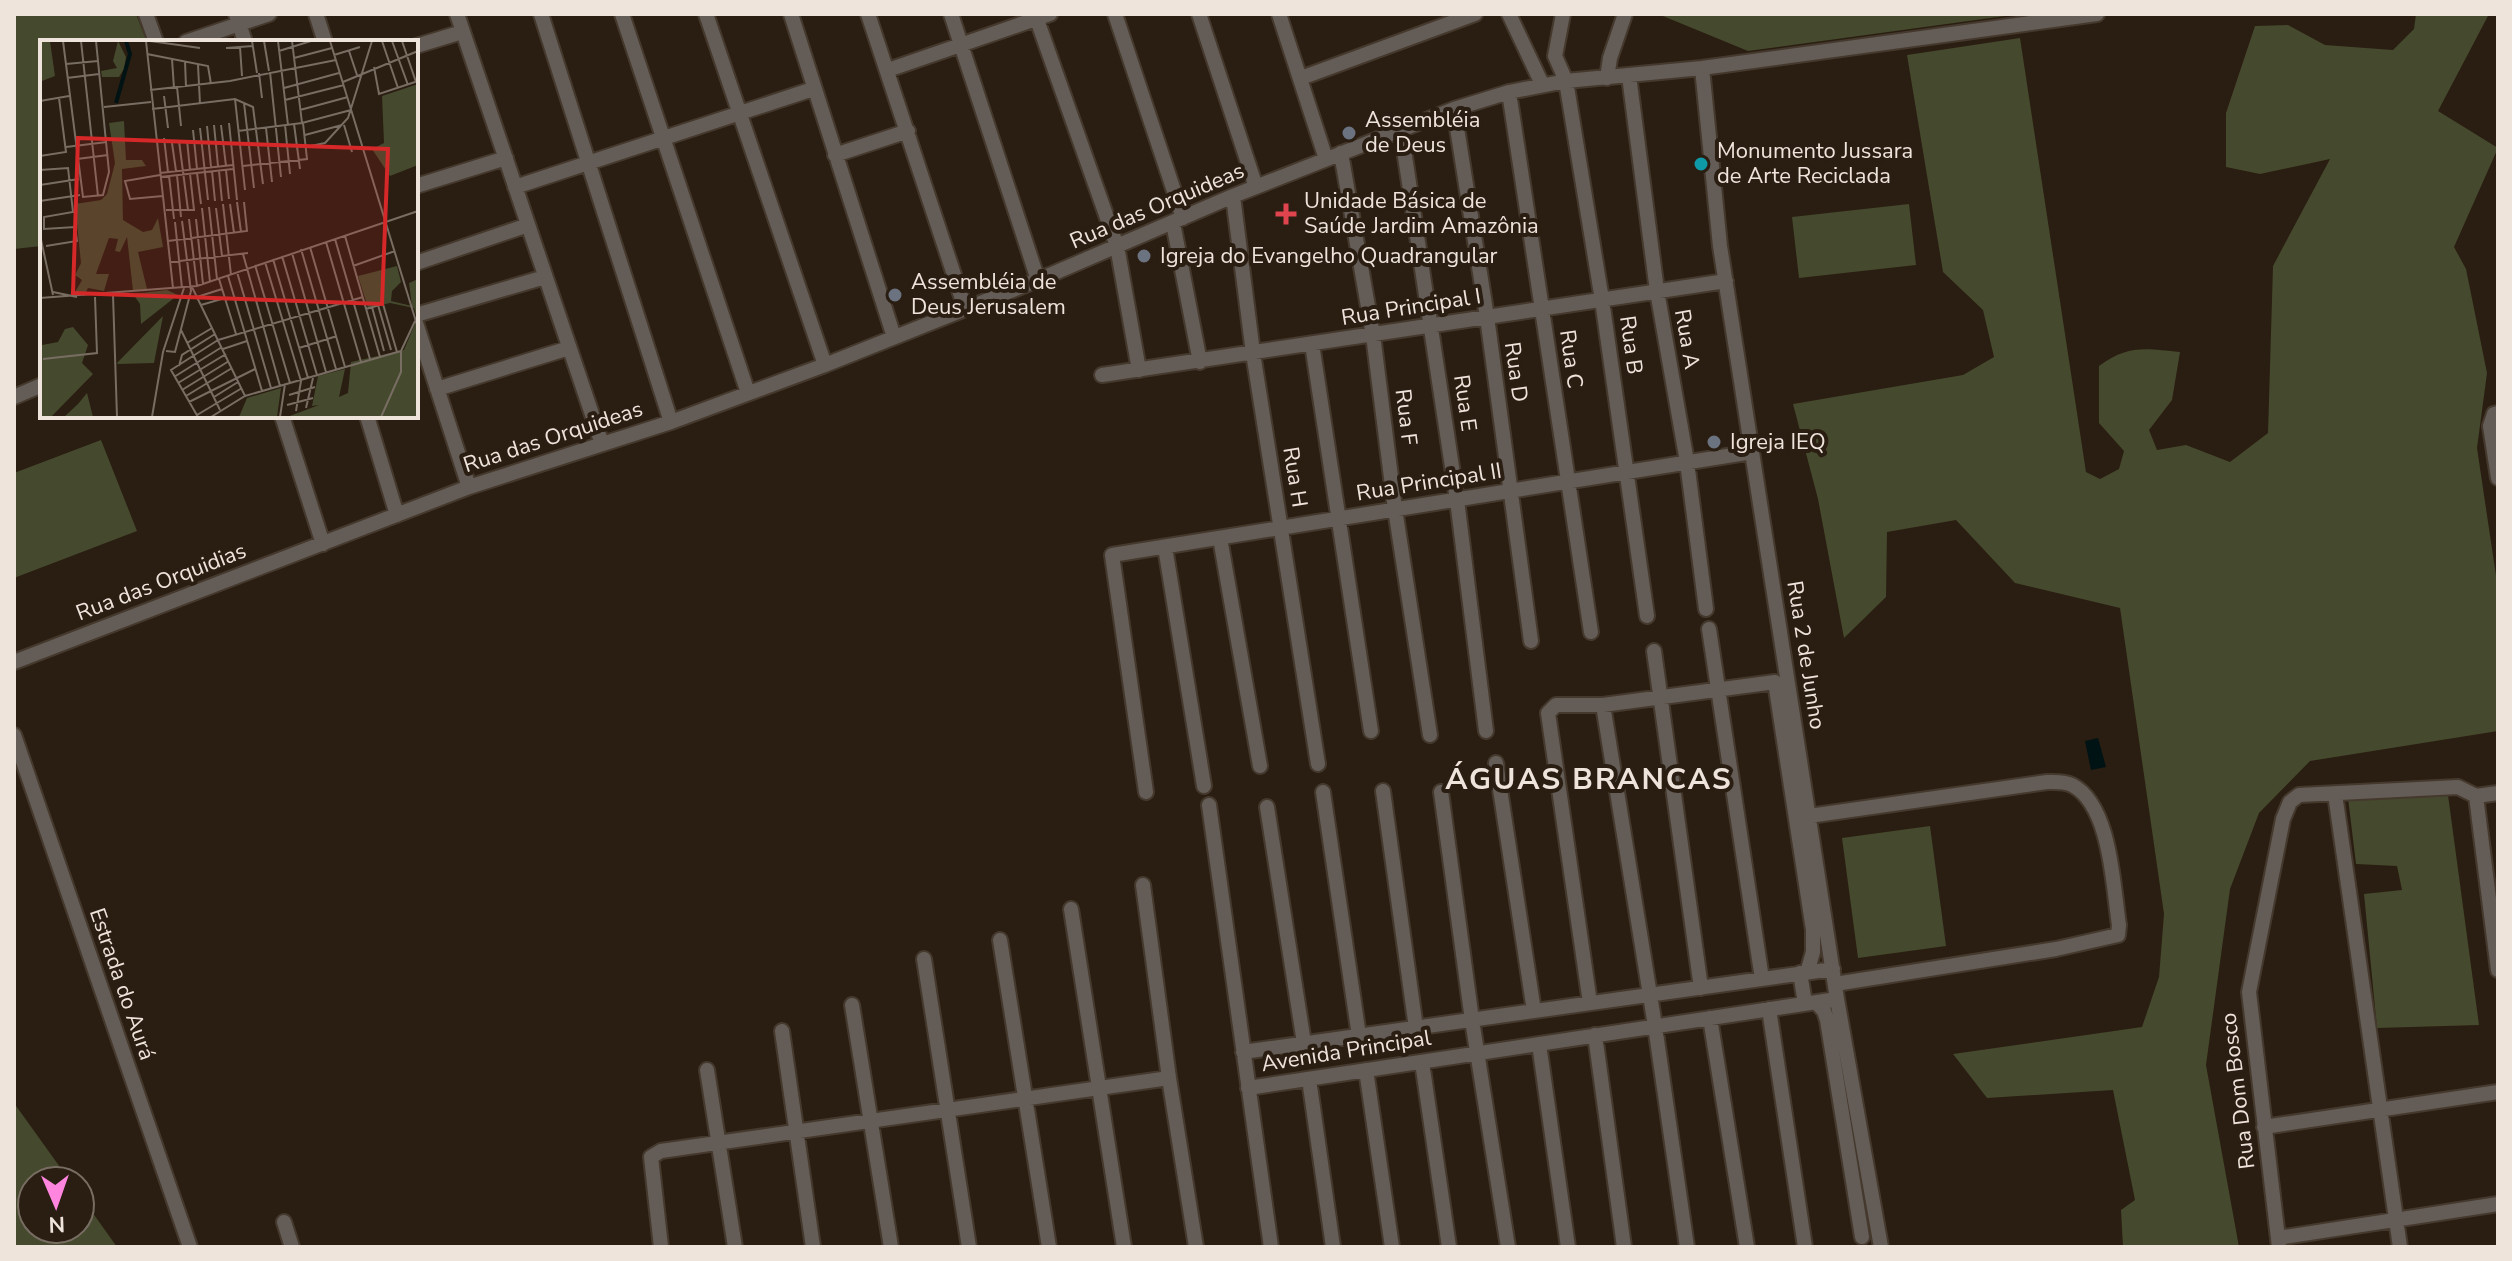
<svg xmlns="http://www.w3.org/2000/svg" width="2512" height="1261" font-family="'Nunito Sans',sans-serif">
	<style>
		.green { fill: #45492d }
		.water { fill: #001314 }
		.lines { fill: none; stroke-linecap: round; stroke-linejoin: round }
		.minor-casing { stroke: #45392d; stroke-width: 18 }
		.minor { stroke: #645d57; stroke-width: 14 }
		.worship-dot { fill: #6b7280; stroke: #2a1d11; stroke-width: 3 }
		.culture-dot { fill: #0f9aa8; stroke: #2a1d11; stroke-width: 3 }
		.health-dot { fill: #e0444e; stroke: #2a1d11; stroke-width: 3 }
		.labels { text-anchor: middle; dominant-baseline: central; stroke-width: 8; stroke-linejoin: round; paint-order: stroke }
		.poi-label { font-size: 22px; fill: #eee4dc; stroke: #2a1d11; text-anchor: start }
		.street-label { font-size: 22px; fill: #eee4dc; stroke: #2a1d11 }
		.district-label { font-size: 30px; font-weight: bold; letter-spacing: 2px; fill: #eee4dc; stroke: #2a1d11 }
		.inset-river { fill: none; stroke: #001314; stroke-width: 4 }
		.inset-road { fill: none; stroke: #786d62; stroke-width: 2 }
		.view { fill: #d62828; fill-opacity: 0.15; stroke: #d62828; stroke-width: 4 }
		.inset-edge { fill: none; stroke: #eee4dc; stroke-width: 4 }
	</style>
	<rect width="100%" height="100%" fill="#2a1d11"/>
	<path class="green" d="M14 14H136L147 42H42V246L14 249Z
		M1658 14H2020L1748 51Z
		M2416 14H2489L2438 111 2498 148 2454 247 2466 269 2487 373 2477 448 2498 589V731L2310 761 2259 813 2230 889 2206 1065 2239 1247H2123L2121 1210 2135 1200 2113 1090 1987 1098 1953 1054 2142 1027 2159 977 2164 914 2120 608 2015 583 1956 520 1887 532 1886 597 1844 638 1818 499 1793 404 1963 375 1994 357 1983 310 1943 272 1907 55 2020 38 2086 472 2100 479 2119 469 2124 451 2099 423V366C2129 344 2146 349 2180 352L2172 400 2149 430 2157 450 2186 445 2230 462 2268 433 2273 266 2330 159 2260 174 2226 167V113L2255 26 2288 25 2325 45 2393 50 2414 29Z
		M1909 204 1916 265 1799 278 1792 217Z
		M101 440 137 531 14 578V473Z
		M2448 795 2479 1025 2377 1028 2364 894 2402 890 2397 866 2356 864 2348 798Z
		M1930 826 1946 946 1858 958 1842 838Z
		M14 1103 70 1181H32V1229H80V1195L117 1247H14Z"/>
	<path class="water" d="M2098 738 2106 767 2091 770 2085 741Z"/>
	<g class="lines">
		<defs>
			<path id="minor" d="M146 14 156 42
				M236 14 245 42
				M316 14 325 42
				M457 14 602 444
				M541 14 671 422
				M622 14 748 393
				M706 14 825 365
				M791 14 894 337
				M868 14 965 308
				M951 14 1038 280
				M1035 14 1117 246 1139 370
				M1115 14 1183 218
				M1199 14 1256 187
				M1279 14 1326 159
				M1509 14 1542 84
				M1563 14 1555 56 1566 81 1602 300 1647 616
				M186 42 269 14
				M416 46 462 32
				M1702 68 1720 246 1837 999 1881 1247
				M888 70 1050 14
				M1629 76 1657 291 1687 462 1706 609
				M1301 78 1475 14
				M1607 78 1610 58 1625 14
				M1509 92 1591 632
				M1454 109 1487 317 1531 641
				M1401 130 1457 500 1486 731
				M1341 153 1373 335 1395 509 1430 735
				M835 155 908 131
				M416 186 506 158
				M515 187 813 89
				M1233 196 1253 353 1318 764
				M1173 223 1200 362
				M416 263 528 225
				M416 315 545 277
				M416 323 469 487
				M1312 344 1371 731
				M1102 375 1726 281
				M437 389 569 348
				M14 397 42 385
				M2498 413 2494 414 2490 426 2498 478
				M282 416 323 544
				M367 416 397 515
				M1220 538 1260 766
				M1165 547 1204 786
				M1709 629 1762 979
				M1654 651 1701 988
				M14 662 469 487 671 422 825 365 1038 280 1233 196 1454 109 1509 92 1566 81 1702 68 2097 14
				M1603 705 1655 1026 1687 1247
				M14 735 190 1247
				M1496 763 1534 1011
				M1383 791 1416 1028
				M1146 792 1112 555 1752 452
				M1323 792 1359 1036
				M1441 792 1472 1020 1508 1247
				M2335 794 2400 1247
				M2476 796 2498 793
				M1209 805 1271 1247
				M1267 807 1304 1043
				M1809 816 2047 782C2055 782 2064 781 2072 785 2111 805 2113 887 2119 925L2118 935 2056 949 1835 984
				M1143 885 1169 1078 1196 1247
				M1071 909 1124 1247
				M1000 940 1049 1247
				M924 959 969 1247
				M1800 973 1805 1003
				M1816 1002 1824 1011 1827 1020 1862 1237
				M1590 1003 1548 713 1556 705H1603L1775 682 1813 930V952L1807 973
				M852 1005 891 1247
				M1769 1009 1805 1247
				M1710 1018 1747 1247
				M782 1031 813 1247
				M1595 1035 1624 1247
				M1539 1044 1568 1247
				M1243 1052 1833 969
				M1422 1062 1449 1247
				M707 1070 735 1247
				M1366 1070 1392 1247
				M1309 1079 1333 1247
				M1248 1088 1837 999
				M2264 1127 2498 1092
				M284 1222 292 1247
				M2278 1238 2498 1204
				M661 1247 651 1157 661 1151 1169 1078
				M2279 1247 2249 992 2283 819 2290 802 2299 795 2458 787 2476 796 2498 970"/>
		</defs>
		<use href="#minor" class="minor-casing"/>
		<use href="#minor" class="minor"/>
	</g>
	<g class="worship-dot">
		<circle cx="1349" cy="133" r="8"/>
		<circle cx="1144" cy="256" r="8"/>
		<circle cx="895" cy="295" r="8"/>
		<circle cx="1714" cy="442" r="8"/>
	</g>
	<circle class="culture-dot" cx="1701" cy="164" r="8"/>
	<path class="health-dot" d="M1282 202h8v8h8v8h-8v8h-8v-8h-8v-8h8z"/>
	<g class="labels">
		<g class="poi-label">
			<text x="1365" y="120">Assembléia<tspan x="1365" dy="25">de Deus</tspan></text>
			<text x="1717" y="151">Monumento Jussara<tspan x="1717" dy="25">de Arte Reciclada</tspan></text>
			<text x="1304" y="201">Unidade Básica de<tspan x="1304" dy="25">Saúde Jardim Amazônia</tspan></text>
			<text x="1160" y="256">Igreja do Evangelho Quadrangular</text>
			<text x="911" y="282">Assembléia de<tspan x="911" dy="25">Deus Jerusalem</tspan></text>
			<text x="1730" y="442">Igreja IEQ</text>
		</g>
		<g class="street-label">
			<text transform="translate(1157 206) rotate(-23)">Rua das Orquideas</text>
			<text transform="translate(1411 307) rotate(-9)">Rua Principal I</text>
			<text transform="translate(1687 339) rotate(80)">Rua A</text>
			<text transform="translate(1631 345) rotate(82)">Rua B</text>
			<text transform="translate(1571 359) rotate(82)">Rua C</text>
			<text transform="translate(1516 372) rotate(82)">Rua D</text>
			<text transform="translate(1465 403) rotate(82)">Rua E</text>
			<text transform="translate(1406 417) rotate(83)">Rua F</text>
			<text transform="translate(553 437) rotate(-18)">Rua das Orquideas</text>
			<text transform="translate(1295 477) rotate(81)">Rua H</text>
			<text transform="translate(1429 482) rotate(-9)">Rua Principal II</text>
			<text transform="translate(161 582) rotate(-21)">Rua das Orquidias</text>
			<text transform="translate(1806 655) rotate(81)">Rua 2 de Junho</text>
			<text transform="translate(122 984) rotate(71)">Estrada do Aurá</text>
			<text transform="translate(1346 1051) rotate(-9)">Avenida Principal</text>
			<text transform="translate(2238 1091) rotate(-97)">Rua Dom Bosco</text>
		</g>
		<g class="district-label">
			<text x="1589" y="779">ÁGUAS BRANCAS</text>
		</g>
	</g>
	<g transform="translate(40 40)">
		<rect width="378" height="378" fill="#2a1d11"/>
		<path d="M0 1H10L15 36 2 41 0 49ZM78 1 86 17 84 29 79 37H62L61 31 77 28 73 21ZM378 44V125L350 136 332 109 344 103 342 56ZM84 81 86 120H102L106 126 82 129 83 180 103 192 112 190 118 178 123 207 98 212 107 249 93 251 87 197 80 212 75 211 78 199 69 198 56 234H69L64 251 48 248 44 256 35 252 42 240 35 235 41 223 35 164 61 160 67 154 75 123 69 83ZM357 226 361 242 352 251 351 261 372 266 369 243 378 239V377H247L279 365 272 366 278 336 305 329 299 357 308 353 311 322 364 310 377 279 374 268 350 263 328 268 318 236ZM127 250 138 255 101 284 100 264 93 254ZM123 276 114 323 78 324 77 323ZM33 287 48 305 42 323 53 334 11 377H0V295L2 305 18 302 25 289ZM241 348 237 377H199L207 358ZM47 353 53 377H24L38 364Z" fill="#45492d"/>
		<path class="inset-river" d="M76 63 90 14 86 1"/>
		<path class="inset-road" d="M23 1 43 157 63 155 69 132 56 1M41 1 58 156M106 1 133 248M110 1 160 8M212 1 217 33M224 1 229 31M238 1 248 85M252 1 262 83M290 1 378 288M342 1 358 48M352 1 368 45M362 1 376 42M200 7 202 36M186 8 213 6M239 11 271 1M309 11 317 35M107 14 168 26 171 44M294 15 320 7M254 18 292 8M132 19 134 48M145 21 146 47M26 24 58 21M158 25 160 64M334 27 339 54 378 41M230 32 241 137M219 33 222 58M27 38 59 34M303 42 378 11M137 47 141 86M244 48 299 33M110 50 190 41 296 20M124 56 128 88M195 59 205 150M245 60 304 45M0 61 29 56M204 63 214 148M64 67 111 62M112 69 195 59 213 67 223 144M260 70 308 57M189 83 197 160M254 84 260 129M174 85 178 126M181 85 186 126M245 85 250 134M304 85 312 112M167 86 171 127M160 88 168 160M226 88 232 142M153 90 157 129M198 91 262 83 311 70M265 95 302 85M124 98 128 132M147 100 150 130M139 101 148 170M132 103 136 131M26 107 67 102M266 107 285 103 308 78 332 1M0 116 26 112 19 58M37 119 68 115M203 126 267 119 263 83M0 130 28 128 33 172 4 177V189L35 187 37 201 6 206M186 130 189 159M172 131 175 161M179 131 182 161M120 133 193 125M157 133 161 164M120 135 85 141 90 159 123 156M137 135 141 177M129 136 134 179M120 137 193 129M0 145 39 139M0 161 40 155M197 162 201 192M183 164 191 235M190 164 194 193M169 167 177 239M162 168 170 242M176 168 182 216M126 170H154L150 134M149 179 157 246M156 179 163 244M135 182 142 248M0 195 13 255M305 196 340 317M295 199 330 319M128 201 207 191 204 162M286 202 321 322M270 207 305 327M261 209 296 329M252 213 286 332M203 214 240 346M242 216 277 335M233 219 268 338M131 222 208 213M225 222 261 341 256 371M215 225 250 343M313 226 355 211M197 232 231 348M188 236 222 351M179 239 196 294M152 247 205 356M13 252 37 257M73 255 77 377M157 257 182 249M0 258 157 246 378 171M161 265 185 258M338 265 351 310M332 267 344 311M326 269 343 264 357 312M141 290 180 370M178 300 323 257M147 303 172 288M259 308 297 296M183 309 207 301M126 311 135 312 151 251 142 181M361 311 375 281M3 319 57 313 55 257M139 326 142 315 175 294M134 337 182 307M138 343 186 314M142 350 189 321M249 355 275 347M146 356 192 328M174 357 198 342M149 362 215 329M247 365 273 358M266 368 273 338M157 375 202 348M112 377 123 312 144 248M158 377 131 330 178 300M171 377 205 356 361 311M240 377 245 344M341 377 361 332V311"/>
		<path class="view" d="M38 98 348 109 342 264 33 253Z"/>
		<rect width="378" height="378" class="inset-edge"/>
	</g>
	<rect width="2512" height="1261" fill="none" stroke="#eee4dc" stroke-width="32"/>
	<g transform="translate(56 1205) rotate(178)"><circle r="38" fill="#2a1d11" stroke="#786d62" stroke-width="2"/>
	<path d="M0-6L14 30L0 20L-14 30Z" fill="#ff85df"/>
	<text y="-12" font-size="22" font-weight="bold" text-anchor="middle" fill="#eee4dc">N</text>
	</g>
</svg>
